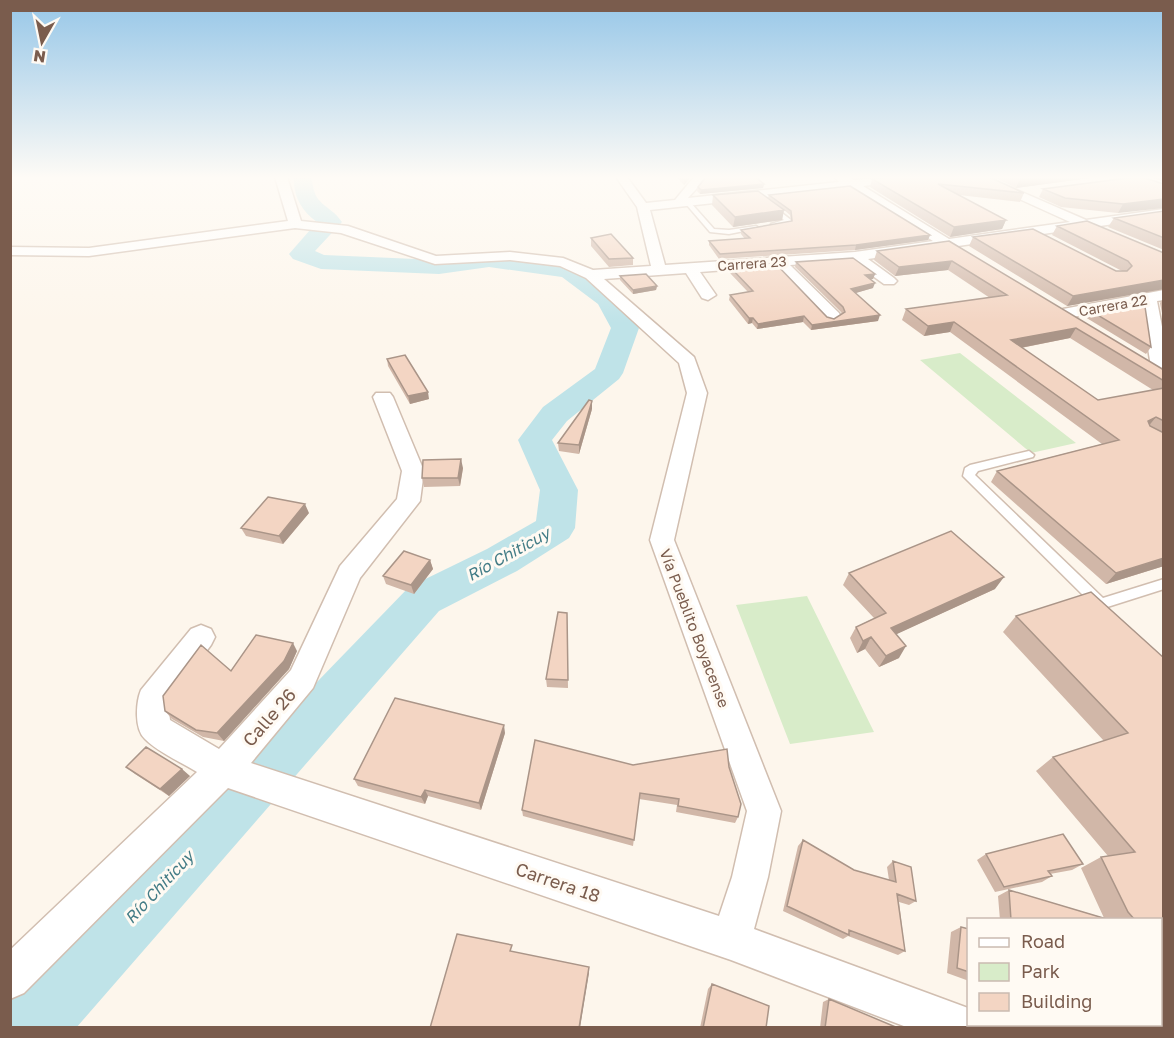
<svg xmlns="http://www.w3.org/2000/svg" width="1174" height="1038" font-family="'Golos Text',sans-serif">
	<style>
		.green { fill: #d8ecc9 }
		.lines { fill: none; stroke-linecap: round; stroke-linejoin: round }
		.river { fill: #bfe3e8; fill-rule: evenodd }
		.lane-casing { stroke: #d1beb0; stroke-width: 3 }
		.street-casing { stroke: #d1beb0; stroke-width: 3 }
		.lane { fill: #fff; fill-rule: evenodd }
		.street { fill: #fff; fill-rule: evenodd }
		.wall { fill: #d1b7a8; fill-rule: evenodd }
		.shaded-wall { fill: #aa9588 }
		.building { fill: #f3d5c3; stroke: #aa9588; stroke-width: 1.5 }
		.labels { text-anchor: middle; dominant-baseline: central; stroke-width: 6; stroke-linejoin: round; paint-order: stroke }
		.far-street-label { font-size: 14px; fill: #7a5c4d; stroke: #fffaf3 }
		.street-label { font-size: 15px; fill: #7a5c4d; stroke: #fffaf3 }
		.water-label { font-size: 16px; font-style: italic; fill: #437c86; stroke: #fffaf3 }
		.near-street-label { font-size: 18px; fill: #7a5c4d; stroke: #fffaf3 }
	</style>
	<rect width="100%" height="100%" fill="#fdf6ec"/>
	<path class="green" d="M960 353 1076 443 1031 453 920 360Z
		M807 596 874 732 790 744 736 605Z"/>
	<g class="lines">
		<path class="river" d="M294 177H312C313 207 329 203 342 222L315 251 324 255 439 260 489 253 569 264 578 266 617 293 639 328 623 373 619 379 567 421 552 440 578 490 575 528 569 538 517 571 439 611 76 1028H10V999L409 587 487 549 536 521 540 490 518 440 543 407 595 369 611 328 598 304 562 277 489 267 439 274 321 269 293 259 289 254 317 222C302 211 293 197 294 177Z"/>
		<defs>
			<path id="lane" d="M686 202H690L714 229 729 230 756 226 759 228 729 234 710 232 686 204Z
				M769 206H773L791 220V222L771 226V224L784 220 769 208Z
				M1029 451 1034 455 1033 457 978 471 975 475 1103 598 1164 579V589L1101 609 1096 608 963 476 965 468 970 465Z"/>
			<path id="street" d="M275 177H287L301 221 348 226 436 256 510 252 563 258 593 270 651 266 637 207 616 177H627L646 203 675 200 694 177H707L688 198 839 182 835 177H849L853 180 918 177 913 180 863 186 949 239 1070 222 971 177H987L1086 220 1164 209V217L958 246 951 250 944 248 868 259 894 278 897 281 894 284H884L852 261 790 265 839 313 841 317 833 322 827 321 775 266 700 272 716 295 708 300 702 298 686 273 604 279 694 357 707 393 674 540 781 811 768 877 754 929 968 1008V1024H986L987 1028H909L731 960 228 788 24 993 10 999V950L197 772C181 762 159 753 145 739 134 729 136 702 141 690L191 629 201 625 211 629 215 637 211 645 168 703 170 720 219 749 291 670 340 566 397 499 402 471 373 397 376 393H390L393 397 424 471 420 501 360 578 313 688 251 763 719 916 732 877 747 811 650 540 687 393 679 363 586 278 560 266 510 260 435 264 341 233 295 228 89 256 10 255V247L89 248 288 221ZM849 188 933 241 855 252 665 265 650 210Z
				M1164 290V300L1157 301 1164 337V378L1154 377 1152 373 1141 304 1063 319 1055 314 1063 309Z"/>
		</defs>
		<use href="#lane" class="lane-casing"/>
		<use href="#street" class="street-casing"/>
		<use href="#lane" class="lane"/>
		<use href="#street" class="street"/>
	</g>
	<path class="wall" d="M676 177H691L684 185Z
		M885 177 1024 193 1020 202 959 195 1006 220 1002 229 950 237 870 187 872 179Z
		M994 177H1097L1016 188Z
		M1150 177H1164V182Z
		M764 184 763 188 700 194 697 191 698 187Z
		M1164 184 1118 213 1061 207 1039 197 1043 189Z
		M713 195 768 198 769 195 930 235 928 240 855 250 719 259 709 245V241L745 239 741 234V230L791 221 790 215 784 210 782 220 733 227 712 205Z
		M1164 211V250L1108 227 1114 218Z
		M1057 226 1164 253V289L1067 306 969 246 973 237 1116 271H1122L1052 235Z
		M591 238 633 258V265L609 267 591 246Z
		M949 241 1164 370V566L1106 584 991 482 997 471 1102 444 950 332 924 336 902 320 906 309 990 298 948 270 895 276 874 260 877 251ZM1070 338 1153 390 1098 400 1021 348Z
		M796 262 875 274 873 279H871L873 288 855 293 878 321 811 330 803 322 757 329 752 323 748 324 729 300 730 295 748 292 729 272 730 267 827 317 834 319 842 314 841 312 795 267Z
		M620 276 657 286 656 290 633 294 620 280Z
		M1164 297V323L1160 303Z
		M1089 310 1151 347 1146 354 1085 317Z
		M387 359 429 399 410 404 388 366Z
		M592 409 579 454 559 451 558 443Z
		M463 468 460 486 424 487 422 478Z
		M309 513 283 544 246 536 241 528Z
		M430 560 433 569 414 594 386 584 383 576Z
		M849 573 995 589 896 634 899 658 879 667 865 649 857 653 850 638 856 627 874 618 843 585Z
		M567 613 568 688 547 687 546 679Z
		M1016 616 1164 658 1161 920H1000L998 896 1009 890 1104 918 1081 868 1101 857 1108 856 1036 771 1053 757 1104 741 1003 632Z
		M297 651 289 669 224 741 203 737 172 719 165 711 231 671Z
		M505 733 481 810 428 796 425 804 358 786 354 779Z
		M633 765 729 767 738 817 735 823 676 812 677 805 639 799 633 846 523 816 522 810Z
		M126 767 190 776 169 796 135 774Z
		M803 840 854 870 889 880 887 867 893 861 916 901 909 905 899 902 905 951 898 955 848 936 843 939 783 911 798 846Z
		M986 854 1083 864 1072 870 1050 874 1052 876 1042 882 995 892 977 860Z
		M961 927 969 929V981L947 973 951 932Z
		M1164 960V985L1161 982V963Z
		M712 984 766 1028H700L708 989Z
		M829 999 898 1028H820L823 1002Z
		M1075 1024H1161L1164 1028H1084Z"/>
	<path class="shaded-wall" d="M688 177H691L684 185 685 181Z
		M1034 177H1097L1016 188 1020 179Z
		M764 184 763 188 700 194 701 190Z
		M1164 199V208L1118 213 1123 204Z
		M784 210 782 220 733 227 735 217Z
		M1006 220 1002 229 950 237 954 227Z
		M930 235 928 240 855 250 856 245Z
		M952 261 948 270 895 276 899 267Z
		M875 274 873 279 864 280 865 275Z
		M1164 280V289L1067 306 1073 296Z
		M875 283 873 288 849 295 851 289Z
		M657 286 656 290 633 294V290Z
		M880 315 878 321 811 330 812 325Z
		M804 316 803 322 757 329 758 324Z
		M749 318H753L752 323 748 324Z
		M954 322 950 332 924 336 928 326Z
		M1076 328 1070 338 1005 351 1011 340Z
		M428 392 429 399 410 404 408 396Z
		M592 401V409L579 454V445Z
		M1156 417 1147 428 1148 421Z
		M461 459 463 468 460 486 458 478Z
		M305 504 309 513 283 544 279 536Z
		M1164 558V566L1106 584 1116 573Z
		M430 560 433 569 414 594 411 585Z
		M1004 577 995 589 884 640 891 628Z
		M871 637 865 649 857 653 863 641Z
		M293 643 297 651 289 669 224 741 217 733Z
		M906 646 899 658 879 667 886 656Z
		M504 725 505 733 481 810 479 803Z
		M182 769 190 776 169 796 160 789Z
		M425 790 428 796 425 804 421 797Z
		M589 967V973L580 1028H579Z"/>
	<path class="building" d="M681 177H688L685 181Z
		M706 177H755L764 184 701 190 698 187Z
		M885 177H989L1024 193 938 184 1006 220 954 227 872 179Z
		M1016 177H1034L1020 179Z
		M1135 177H1142L1164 184V199L1123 204 1065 198 1043 189Z
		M850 186 930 235 856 245 720 254 709 241 750 238 741 230 792 221 791 211 769 195Z
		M758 191 784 210 735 217 713 195Z
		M1164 211V238L1114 218Z
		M1087 221 1164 253V280L1073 296 973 237 1033 229 1116 271H1127L1132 266 1128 261 1057 226Z
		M611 234 633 258 609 259 591 238Z
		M949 241 1164 370V381L1076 328 1011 340 1098 400 1164 388V421L1156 417 1148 421 1150 426 1164 433V558L1116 573 997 471 1119 440 954 322 928 326 906 309 1007 295 952 261 899 267 877 251Z
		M853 258 875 274 865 275 875 283 851 289 880 315 812 325 804 316 758 324 753 318H749L730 295 753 291 730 267 775 263 827 317 834 319 845 312 843 307 796 262Z
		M646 274 657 286 633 290 620 276Z
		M1144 300 1151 347 1089 310Z
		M405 355 428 392 408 396 387 359Z
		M589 400 592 401 579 445 558 443Z
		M461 459 458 478H422L423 460Z
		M268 497 305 504 279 536 241 528Z
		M951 531 1004 577 891 628 906 646 886 656 871 637 863 641 856 627 886 613 849 573Z
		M404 551 430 560 411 585 383 576Z
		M1091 592 1164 658V930L1161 932V920H1135L1128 912 1101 857 1135 852 1053 757 1128 733 1016 616Z
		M558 612 567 613 568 680 546 679Z
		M256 635 293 643 284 661 217 733 196 730 165 711 163 696 201 645 231 671Z
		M395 698 504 725 479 803 425 790 421 797 354 779Z
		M535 740 633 765 727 749 729 767 741 804 738 817 678 806 679 799 640 793 634 840 522 810Z
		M146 747 182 769 160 789 126 767Z
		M1063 834 1083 864 1048 871 1052 876 1004 887 986 854Z
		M803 840 854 870 896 882 893 861 911 867 916 901 897 894 905 951 849 930V935L787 906Z
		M1009 890 1110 920H1011Z
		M961 927 969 929V972L957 968Z
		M457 934 512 945 510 951 589 967 579 1028H430Z
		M712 984 769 1006 766 1028H703Z
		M829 999 898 1028H825Z
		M1161 1000 1164 1006V1028H1108L1099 1024H1161Z"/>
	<linearGradient id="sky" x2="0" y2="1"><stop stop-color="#97c7e8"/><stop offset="0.55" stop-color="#fefbf6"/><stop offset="1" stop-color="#fefbf6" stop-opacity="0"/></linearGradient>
	<rect width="1174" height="323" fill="url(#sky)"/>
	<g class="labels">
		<g class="far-street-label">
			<text transform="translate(752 263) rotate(-4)">Carrera 23</text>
			<text transform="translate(1113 305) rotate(-10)">Carrera 22</text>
		</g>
		<g class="street-label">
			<text transform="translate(695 628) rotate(69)">Vía Pueblito Boyacense</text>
		</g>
		<g class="water-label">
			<text transform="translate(508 554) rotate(-29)">Río Chiticuy</text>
			<text transform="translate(159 887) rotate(-47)">Río Chiticuy</text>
		</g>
		<g class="near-street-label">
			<text transform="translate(269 717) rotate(-49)">Calle 26</text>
			<text transform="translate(558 882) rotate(19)">Carrera 18</text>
		</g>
	</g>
	<rect width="1174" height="1038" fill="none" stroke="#7a5c4d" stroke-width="24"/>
	<rect x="967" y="918" width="195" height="108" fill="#fffaf3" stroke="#cabbb1" stroke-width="1.5"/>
	<rect x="979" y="938" width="30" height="9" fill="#ffffff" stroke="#cabbb1" stroke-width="1.5"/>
	<text x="1021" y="948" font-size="18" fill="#7a5c4d">Road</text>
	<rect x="979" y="963" width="30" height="18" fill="#d8ecc9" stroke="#cabbb1" stroke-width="1.5"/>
	<text x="1021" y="978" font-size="18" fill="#7a5c4d">Park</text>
	<rect x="979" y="993" width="30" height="18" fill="#f3d5c3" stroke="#cabbb1" stroke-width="1.5"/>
	<text x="1021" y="1008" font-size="18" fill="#7a5c4d">Building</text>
	<g transform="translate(42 42) rotate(189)" stroke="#fffaf3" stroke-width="4.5" paint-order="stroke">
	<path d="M0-4.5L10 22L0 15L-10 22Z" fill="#7a5c4d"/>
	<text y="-9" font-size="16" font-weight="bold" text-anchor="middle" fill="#7a5c4d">N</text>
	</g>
</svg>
